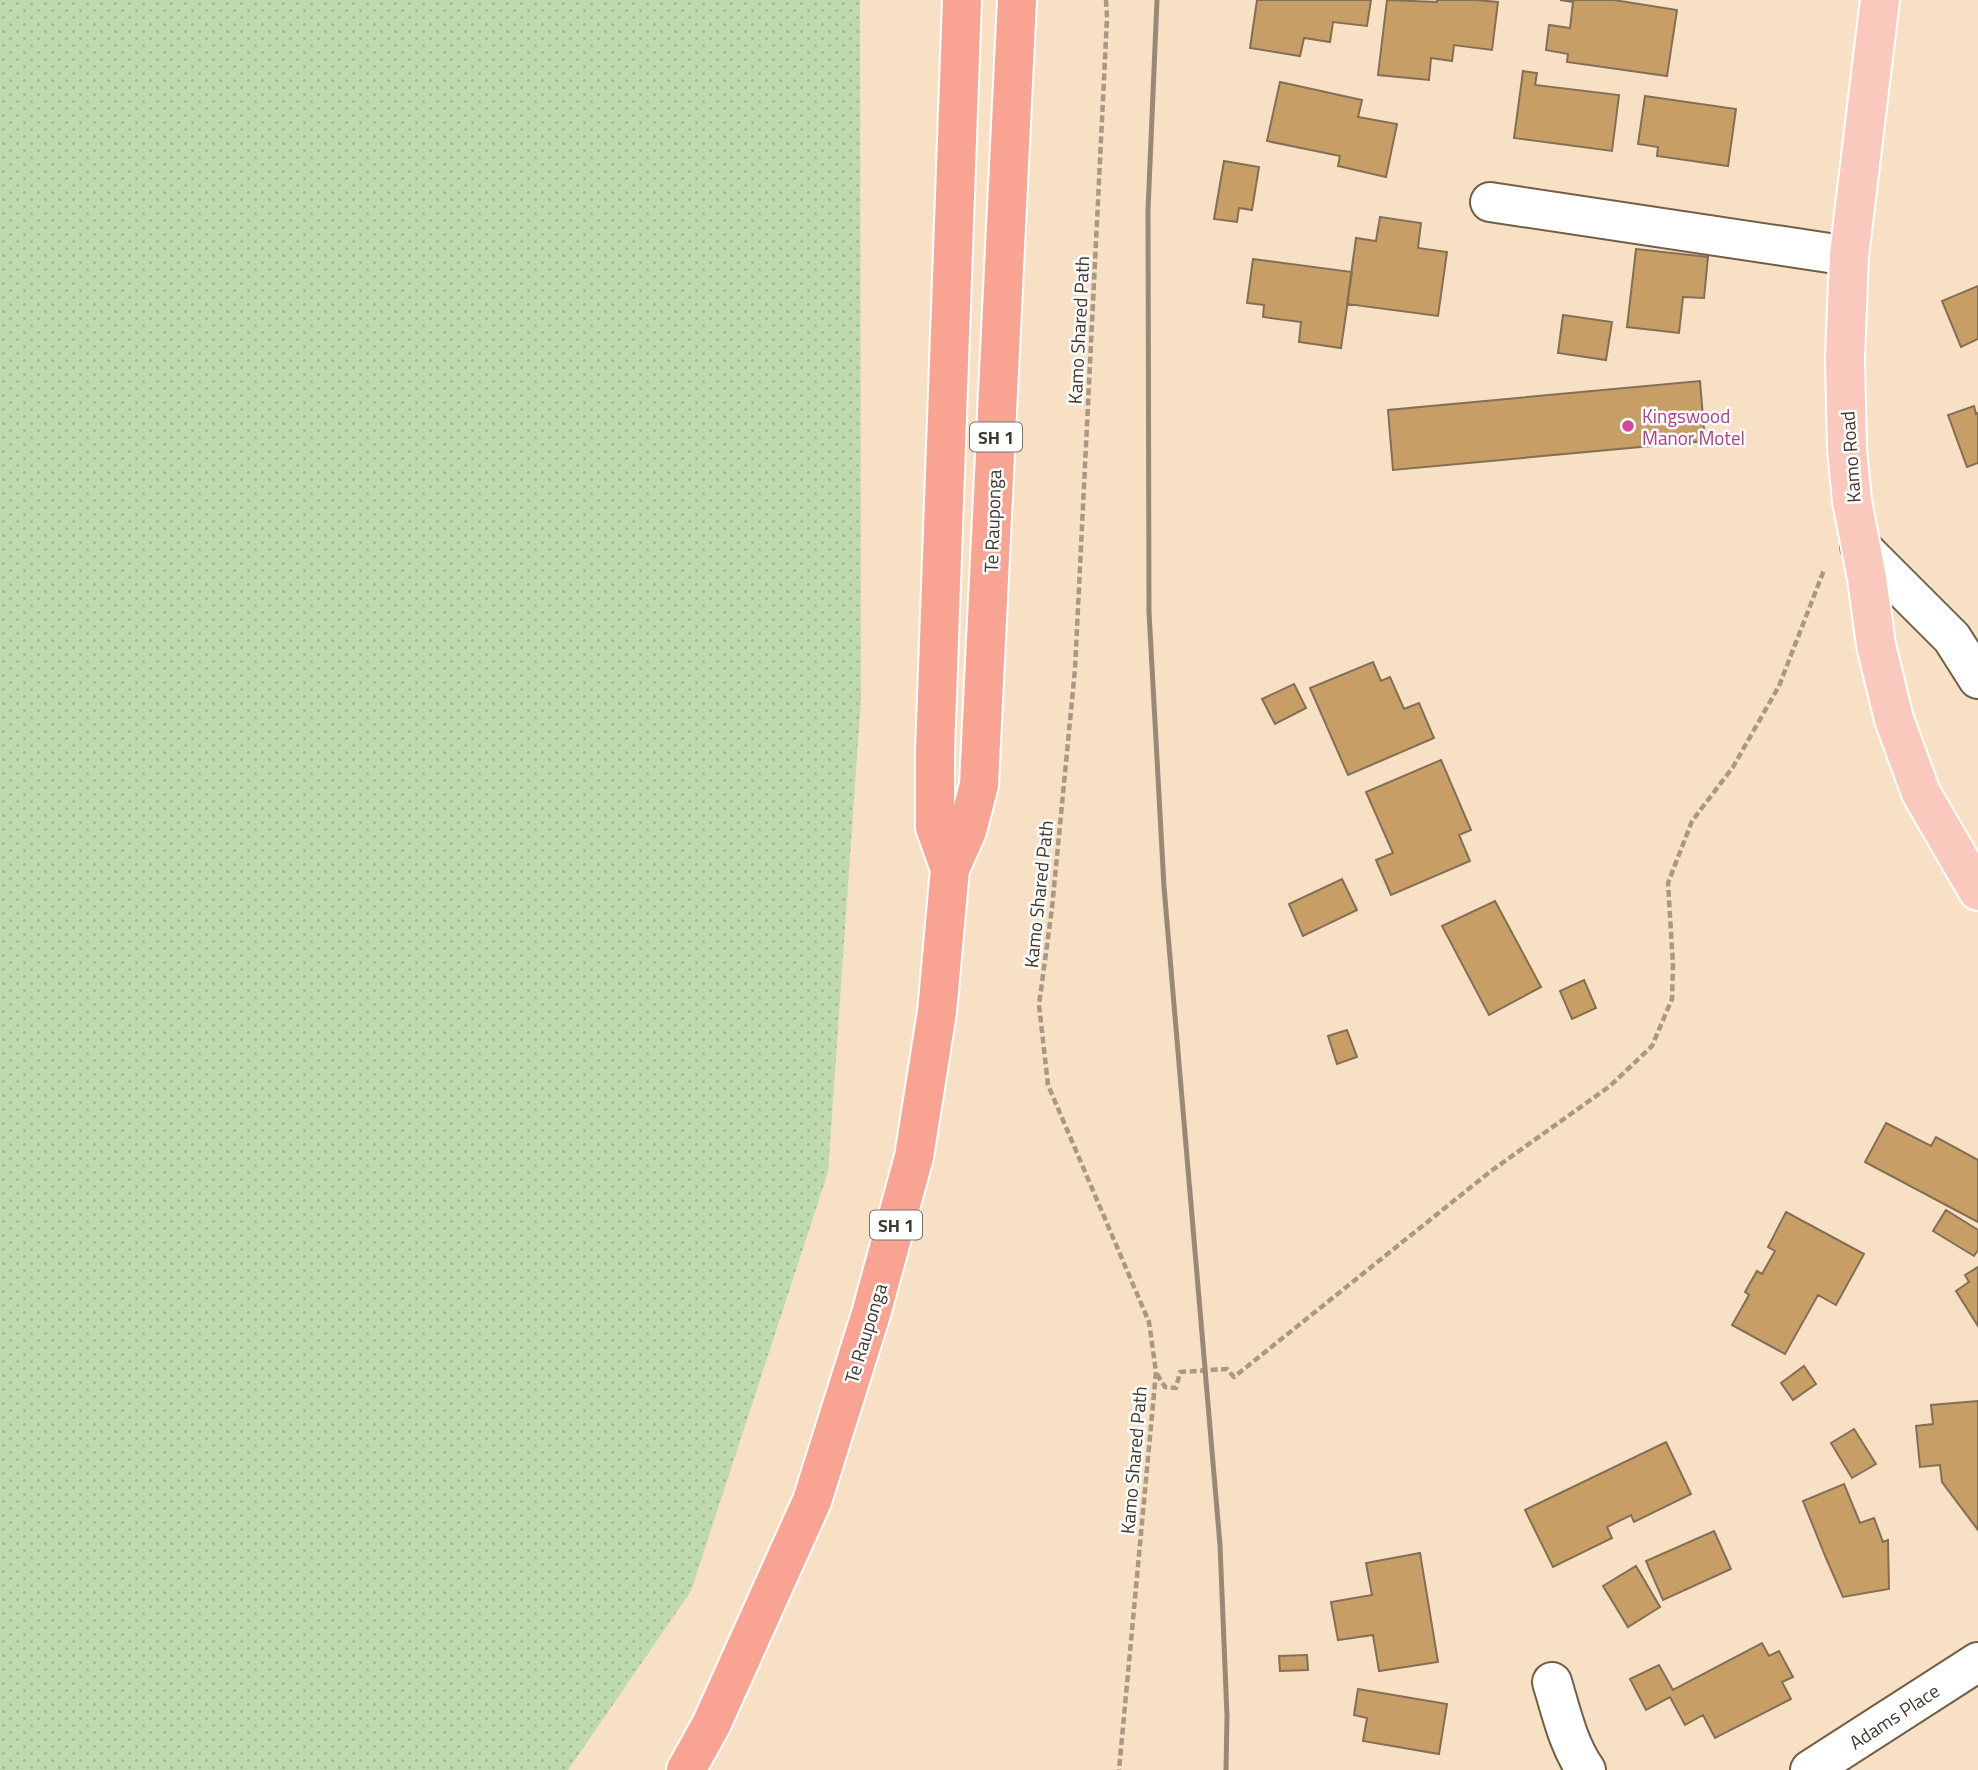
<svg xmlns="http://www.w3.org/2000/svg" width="1978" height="1770" font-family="'Titillium Web',sans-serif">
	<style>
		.grass { fill: url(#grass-dots) }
		.building { fill: #c89e67; stroke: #836f55; stroke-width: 2 }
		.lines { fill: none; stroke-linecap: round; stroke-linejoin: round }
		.minor-casing { stroke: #725e45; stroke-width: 42 }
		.major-casing { stroke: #fff; stroke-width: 42 }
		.highway-casing { stroke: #fff; stroke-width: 42 }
		.path { stroke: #a99883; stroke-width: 4.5; stroke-dasharray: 7 3.5; stroke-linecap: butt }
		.minor { stroke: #fff; stroke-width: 38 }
		.major { stroke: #fbc8be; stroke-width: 38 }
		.highway { stroke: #f9a493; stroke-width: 38 }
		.rail { stroke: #988875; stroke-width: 5 }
		.hotel-dot { fill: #d1479c; stroke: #fff; stroke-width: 2.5 }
		.labels { text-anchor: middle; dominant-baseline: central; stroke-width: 5; stroke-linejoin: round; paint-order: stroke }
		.shield { fill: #fff; stroke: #7a746c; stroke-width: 2 }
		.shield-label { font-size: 18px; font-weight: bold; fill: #41382d }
		.street-label { font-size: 19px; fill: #41382d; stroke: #fff }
		.hotel-label { font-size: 19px; fill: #b23c85; stroke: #fff; text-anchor: start }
	</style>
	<defs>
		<pattern id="grass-dots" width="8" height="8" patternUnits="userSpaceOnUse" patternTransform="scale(1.75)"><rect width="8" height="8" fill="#bedaae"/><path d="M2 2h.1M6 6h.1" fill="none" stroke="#a4bc96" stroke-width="1.8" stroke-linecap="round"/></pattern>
	</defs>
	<rect width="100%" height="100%" fill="#f8e0c4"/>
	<path class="grass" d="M0 0H860L861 698 828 1172 691 1591 568 1770H0Z"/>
	<path class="building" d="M1257 0H1371L1367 26 1333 22 1330 42 1304 38 1300 56 1250 48Z
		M1387 0 1437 2V0H1476L1498 2 1492 50 1454 45 1452 61 1431 58 1429 80 1378 75Z
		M1560 0H1614L1677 10 1667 76 1567 62 1568 54 1546 50 1549 25 1570 28 1573 2Z
		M1523 71 1537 73 1535 85 1619 95 1612 151 1514 138Z
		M1280 82 1362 100 1358 117 1397 124 1386 177 1338 166 1340 156 1267 141Z
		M1645 96 1736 109 1728 166 1657 156 1658 147 1638 144Z
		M1224 161 1259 167 1252 210 1239 208 1237 222 1214 219Z
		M1380 217 1421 223 1418 248 1447 252 1438 316 1347 304 1356 238 1376 241Z
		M1636 249 1708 257 1704 298 1683 297 1679 333 1627 327Z
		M1253 259 1352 272 1341 348 1299 342 1301 322 1263 317 1264 305 1247 303Z
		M1978 286V339L1961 347 1942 301Z
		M1563 315 1612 322 1606 360 1558 353Z
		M1700 381 1705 441 1393 470 1388 410Z
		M1974 406 1976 414 1978 413V463L1967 467 1948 415Z
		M1373 662 1381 681 1390 677 1404 709 1419 703 1434 738 1348 775 1310 688Z
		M1294 684 1306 708 1275 724 1262 699Z
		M1441 760 1471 830 1459 835 1470 861 1391 895 1376 860 1393 853 1366 792Z
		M1342 879 1357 910 1303 936 1289 904Z
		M1495 901 1541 987 1489 1015 1442 926Z
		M1584 980 1596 1008 1572 1019 1560 991Z
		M1347 1030 1357 1057 1337 1064 1328 1036Z
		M1886 1123 1931 1146 1936 1137 1978 1160V1222L1865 1162Z
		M1946 1210 1978 1230V1250L1974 1256 1933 1231Z
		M1786 1212 1864 1254 1836 1305 1818 1295 1785 1354 1732 1325 1749 1295 1745 1292 1757 1271 1762 1274 1775 1251 1768 1247Z
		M1978 1267V1326L1956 1291 1969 1282 1965 1275Z
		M1804 1366 1816 1384 1793 1400 1781 1383Z
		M1978 1401V1530L1942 1482 1940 1465 1920 1467 1916 1426 1933 1424 1931 1405Z
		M1854 1429 1876 1464 1852 1478 1831 1443Z
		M1666 1442 1691 1494 1634 1522 1631 1515 1607 1527 1612 1538 1553 1567 1525 1510Z
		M1844 1484 1860 1523 1874 1518 1883 1542 1888 1540 1889 1589 1843 1597 1826 1558 1803 1501Z
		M1714 1531 1731 1569 1663 1600 1646 1561Z
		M1420 1553 1438 1662 1379 1671 1373 1635 1338 1640 1331 1602 1372 1595 1366 1563Z
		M1636 1566 1660 1607 1628 1627 1603 1586Z
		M1762 1643 1769 1656 1779 1651 1793 1677 1782 1682 1791 1699 1715 1738 1703 1715 1685 1725 1670 1697 1646 1710 1630 1679 1659 1665 1673 1690Z
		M1307 1655 1308 1670 1280 1671 1279 1656Z
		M1358 1689 1447 1704 1439 1754 1363 1741 1367 1718 1354 1715Z"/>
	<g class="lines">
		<defs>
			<path id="minor" d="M1490 202 1849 256
				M1860 546 1952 638 1978 679
				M1552 1682C1561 1711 1568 1745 1586 1770
				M1810 1770 1978 1662"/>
			<path id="major" d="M1880 0 1849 256 1845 358 1847 449 1852 501 1867 578 1876 645 1894 719 1921 793 1978 891"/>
			<path id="highway" d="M950 869 935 827V752L962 0
				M686 1770 711 1725 812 1501 871 1314 914 1157 937 1012 950 869 967 831 979 785 1017 0"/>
		</defs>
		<use href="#minor" class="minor-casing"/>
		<use href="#major" class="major-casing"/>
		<use href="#highway" class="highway-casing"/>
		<path class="path" d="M1106 0 1107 18 1075 669 1052 908 1039 1005 1048 1085 1149 1322 1156 1372 1119 1770
			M1157 1374 1165 1387 1176 1388 1180 1372 1227 1369 1234 1377 1491 1171 1610 1086 1652 1046 1672 999 1673 964 1668 883 1692 821 1733 767 1779 686 1824 570"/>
		<use href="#minor" class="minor"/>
		<use href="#major" class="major"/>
		<use href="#highway" class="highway"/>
		<path class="rail" d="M1157 0 1148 210 1149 612 1164 887 1220 1545 1227 1716 1226 1770"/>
	</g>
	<circle class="hotel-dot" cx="1628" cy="426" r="7"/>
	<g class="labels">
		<g class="shield">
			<rect x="970" y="422.5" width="52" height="29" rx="5"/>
			<rect x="870" y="1210.5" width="52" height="29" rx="5"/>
		</g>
		<g class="shield-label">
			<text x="996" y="437">SH 1</text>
			<text x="896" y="1225">SH 1</text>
		</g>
		<g class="street-label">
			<text transform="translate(1078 330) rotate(-87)">Kamo Shared Path</text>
			<text transform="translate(1850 457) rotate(-94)">Kamo Road</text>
			<text transform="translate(992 521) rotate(-88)">Te Rauponga</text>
			<text transform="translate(1038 894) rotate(-84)">Kamo Shared Path</text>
			<text transform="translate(865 1333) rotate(-73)">Te Rauponga</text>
			<text transform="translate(1133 1460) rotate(-85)">Kamo Shared Path</text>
			<text transform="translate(1894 1716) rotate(-33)">Adams Place</text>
		</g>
		<g class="hotel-label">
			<text x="1642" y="415">Kingswood<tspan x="1642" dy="22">Manor Motel</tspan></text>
		</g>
	</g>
</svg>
